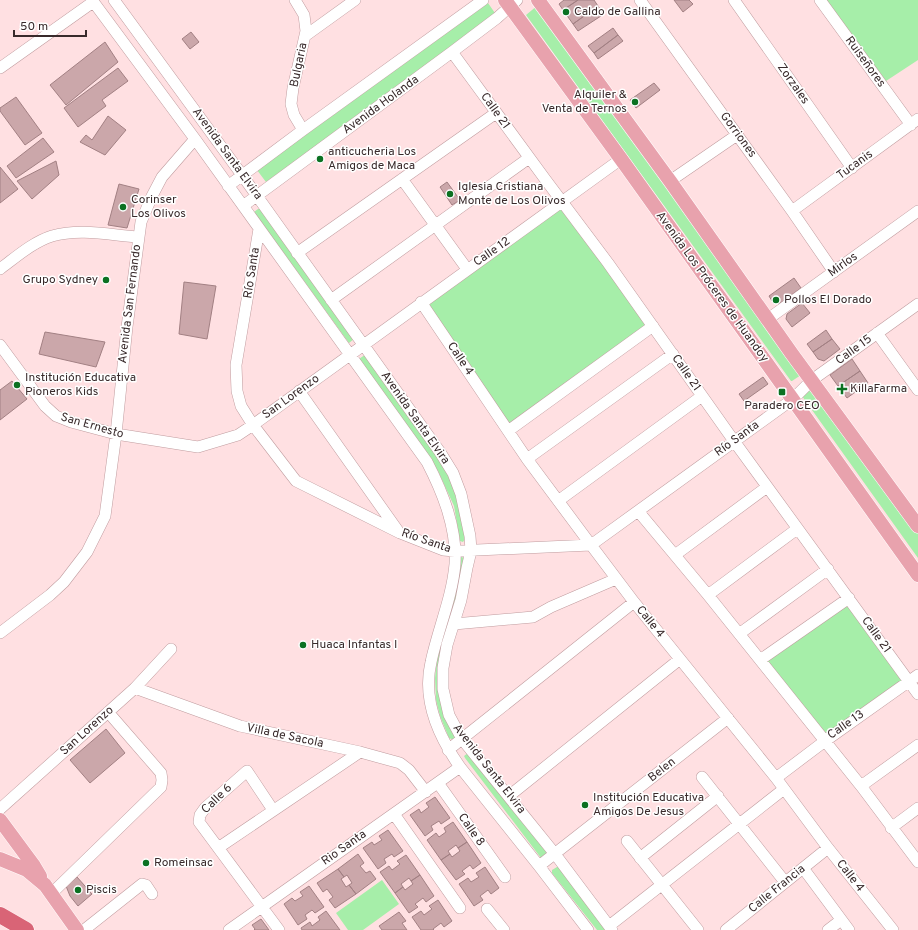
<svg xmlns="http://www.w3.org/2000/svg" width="918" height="930" font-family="Overpass,sans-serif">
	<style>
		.green { fill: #a6eea9 }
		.building { fill: #cba7aa; stroke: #a28083 }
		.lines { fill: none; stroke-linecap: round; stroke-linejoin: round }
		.minor-casing { stroke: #c09c9f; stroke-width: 12 }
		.major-casing { stroke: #fff; stroke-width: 15 }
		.highway-casing { stroke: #fff; stroke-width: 17 }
		.minor { stroke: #fff; stroke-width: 11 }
		.major { stroke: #e8a2ad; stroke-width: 14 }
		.highway { stroke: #d96476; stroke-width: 16 }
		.poi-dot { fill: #0b7122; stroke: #fff; stroke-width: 1.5 }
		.labels { text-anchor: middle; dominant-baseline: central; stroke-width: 3; stroke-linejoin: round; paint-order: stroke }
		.poi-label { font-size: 12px; fill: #382a2b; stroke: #fff; text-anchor: start }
		.street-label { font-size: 12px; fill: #382a2b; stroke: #fff }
	</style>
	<rect width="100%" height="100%" fill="#ffe0e2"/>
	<path class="green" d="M826 0H918V60L886 81Z
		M488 3 497 16 266 182 257 170Z
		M538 5 804 373 792 381H791L526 15Z
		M561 206 648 326 511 427 426 306Z
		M258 209H261L354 339 349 343 254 212Z
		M366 354 443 463 459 498 465 539 463 542 460 541 454 506 438 471 359 359Z
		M812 388 918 531V558L802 396Z
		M461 557 465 558 466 560 442 654 457 736 454 740 449 738 440 716 436 700 435 678 437 658Z
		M847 605 903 682 826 737 765 663Z
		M468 753 548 854 541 858 465 758 464 756Z
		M557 867H559L608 930H597L552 873V870Z
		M382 880 399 904 363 930H348L336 913Z"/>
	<path class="building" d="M564 0H578L563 10 559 4Z
		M578 0H594L598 6 573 24 563 10Z
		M674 0H689L693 4 683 12Z
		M598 6 604 14 578 31 573 24Z
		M613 28 618 35 594 53 588 46Z
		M191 32 199 42 190 49 182 39Z
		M618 35 623 41 598 59 594 53Z
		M105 42 118 62 66 105 50 85Z
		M118 68 128 81 102 100 106 106 78 127 64 108Z
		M654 83 660 90 636 108 630 100Z
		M16 97 42 133 25 145 0 111V108Z
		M108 116 126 130 105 155 80 142 86 135 92 140Z
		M43 138 54 152 16 178 7 166Z
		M56 161 59 175 32 199 17 181Z
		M0 167 18 189 0 203Z
		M447 182 460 200 452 205 440 187Z
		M119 184 139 189 127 228 108 225Z
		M794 278 801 288 779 304 772 301 769 296Z
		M184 282 216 286 207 339 179 334Z
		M802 303 810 313 792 327 786 319 787 314Z
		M826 330 832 339 813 352 807 344Z
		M45 332 105 342 96 367 39 354Z
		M832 339 840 349 824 361 818 359 813 352Z
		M852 359 860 371 838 386 830 375Z
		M860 371 868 383 847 398 838 386Z
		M763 377 768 384 744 401 739 394Z
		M12 381 27 399 0 420V390Z
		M106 729 125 753 90 783 70 760Z
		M435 797 450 818 441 824 439 821 431 826 433 830 425 836 410 815 419 809 421 813 429 807 426 803Z
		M453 822 467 842 458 848 456 845 448 851 450 854 441 860 427 840 436 833 439 837 446 832 444 828Z
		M388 830 403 851 394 857 392 854 384 859 386 863 378 869 363 848 372 842 374 845 382 840 379 836Z
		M467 842 481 863 473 869 470 865 462 871 465 874 456 880 441 860 450 854 452 857 460 851 458 848Z
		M358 854 364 863 360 866 366 873 370 871 376 879 356 894 349 885 352 883 347 875 344 877 338 869Z
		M406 855 420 875 411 881 409 878 401 884 403 887 395 893 380 872 389 866 392 870 400 864 397 861Z
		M485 867 499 888 491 894 488 890 480 896 483 900 474 906 459 884 468 878 471 882 479 877 476 873Z
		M338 869 344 877 341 879 346 887 349 885 356 894 335 908 329 900 333 897 327 889 323 892 317 883Z
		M420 875 434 896 426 902 423 898 415 904 418 907 409 913 395 893 403 887 405 890 413 884 411 881Z
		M77 877 92 894 78 906 70 896 66 886Z
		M309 886 324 907 315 913 312 910 305 915 307 919 298 925 284 904 292 898 295 901 303 896 300 892Z
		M438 900 452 921 444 927 441 923 433 929 434 930H421L412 917 421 911 424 915 432 909 429 906Z
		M326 911 340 930H302L301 928 310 922 312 926 320 920 318 917Z
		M399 912 406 921 402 923 407 930H382L379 926Z
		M261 919 269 930H254L255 929 252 925Z"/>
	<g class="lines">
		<defs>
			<path id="minor" d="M92 0 195 139 427 462C443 493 457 528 455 564 452 598 438 629 431 662 422 700 438 736 460 767L539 866 588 930
				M114 0 242 175 440 452 453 473 461 494 470 536 471 551 467 568 461 600 447 645 443 668V689L449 715 462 739 555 854 612 930
				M295 0 304 15 306 31 293 88 291 104 294 115 303 130
				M640 0 792 211 834 272
				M734 0 852 168
				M820 0 911 125
				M305 36 355 0
				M452 52 545 179 608 263 734 441 918 694
				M0 68 93 2
				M402 179 467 269
				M670 181 737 135
				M228 186 303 130 483 0
				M243 206 452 52 497 18 517 0
				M792 211 918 119
				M259 229 236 365 237 391 241 406 253 425 296 481 400 533 443 550 455 551 591 545 793 399 812 380 918 304
				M297 253 496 113
				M0 269C16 257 33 242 52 236 80 228 110 235 138 237
				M331 300 529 158
				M421 302 527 459 591 545 634 602 776 778 828 848 893 930
				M768 319 918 211
				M877 333 918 390
				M0 345 45 406 56 416 71 422 116 434 198 447 238 435 253 425 621 159
				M299 391 398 531
				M508 431 653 326
				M527 459 673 354
				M558 501 702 396
				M638 511 708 595 861 786 918 862
				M675 555 767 487
				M708 595 797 529
				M454 624 533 617 551 607 616 579
				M0 633 50 595 64 582 87 552 105 516 116 434 127 327 141 222 152 196 162 177 195 139
				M739 634 828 569
				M760 660 849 598
				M135 688 240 726 360 752 400 763 409 770 426 792
				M448 750 634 602
				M702 777 785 882
				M776 778 825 741 918 675
				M438 783 505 877
				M861 786 918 745
				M509 796 680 659
				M0 809 135 688 171 649
				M273 810 247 771 205 808 200 815 199 822 279 930
				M394 814 460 908
				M891 828 918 808
				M627 841 698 930
				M218 848 360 752
				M640 858 718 796
				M539 866 728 718
				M803 868 849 930
				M51 894 161 787 162 780 161 773 108 712
				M487 909 504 930
				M609 926 784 789
				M84 930 142 884 146 885 152 894
				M229 930 460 767
				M726 930 828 848
				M828 930 841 920"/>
			<path id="major" d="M505 0 621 159 918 575
				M538 0 670 181 792 354 918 526
				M0 820 34 866 40 876
				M0 859 27 870 45 885 77 930"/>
			<path id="highway" d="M0 915 26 930"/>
		</defs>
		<use href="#minor" class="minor-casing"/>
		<use href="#major" class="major-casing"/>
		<use href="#highway" class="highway-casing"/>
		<use href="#minor" class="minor"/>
		<use href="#major" class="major"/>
		<use href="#highway" class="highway"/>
	</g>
	<g class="poi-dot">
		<circle cx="566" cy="12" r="4"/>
		<circle cx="635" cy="102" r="4"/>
		<circle cx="320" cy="159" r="4"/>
		<circle cx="450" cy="194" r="4"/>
		<circle cx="123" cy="207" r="4"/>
		<circle cx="106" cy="280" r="4"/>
		<circle cx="776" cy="300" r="4"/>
		<circle cx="17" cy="385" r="4"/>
		<path d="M840 383h4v4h4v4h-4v4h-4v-4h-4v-4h4z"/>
		<rect x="778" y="388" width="8" height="8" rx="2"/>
		<circle cx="303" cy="645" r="4"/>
		<circle cx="585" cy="805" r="4"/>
		<circle cx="146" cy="863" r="4"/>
		<circle cx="78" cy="890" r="4"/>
	</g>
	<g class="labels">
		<g class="poi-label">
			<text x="574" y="12">Caldo de Gallina</text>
			<text x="627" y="95" text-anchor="end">Alquiler &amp;<tspan x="627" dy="14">Venta de Ternos</tspan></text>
			<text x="328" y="152">anticucheria Los<tspan x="328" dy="14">Amigos de Maca</tspan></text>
			<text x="458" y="187">Iglesia Cristiana<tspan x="458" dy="14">Monte de Los Olivos</tspan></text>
			<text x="131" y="200">Corinser<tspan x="131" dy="14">Los Olivos</tspan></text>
			<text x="98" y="280" text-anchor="end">Grupo Sydney</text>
			<text x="784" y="300">Pollos El Dorado</text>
			<text x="25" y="378">Institución Educativa<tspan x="25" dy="14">Pioneros Kids</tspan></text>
			<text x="850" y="389">KillaFarma</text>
			<text x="782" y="406" text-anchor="middle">Paradero CEO</text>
			<text x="311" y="645">Huaca Infantas I</text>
			<text x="593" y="798">Institución Educativa<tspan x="593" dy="14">Amigos De Jesus</tspan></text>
			<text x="154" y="863">Romeinsac</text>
			<text x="86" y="890">Piscis</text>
		</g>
		<g class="street-label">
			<text transform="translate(865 62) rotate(54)">Ruiseñores</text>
			<text transform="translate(299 65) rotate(-78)">Bulgaria</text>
			<text transform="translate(793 84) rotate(55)">Zorzales</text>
			<text transform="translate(381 105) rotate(-36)">Avenida Holanda</text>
			<text transform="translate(495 111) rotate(54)">Calle 21</text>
			<text transform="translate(738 135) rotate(54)">Gorriones</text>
			<text transform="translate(227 154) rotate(54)">Avenida Santa Elvira</text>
			<text transform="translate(855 165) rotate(-36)">Tucanis</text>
			<text transform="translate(492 252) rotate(-35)">Calle 12</text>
			<text transform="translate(843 265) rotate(-36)">Mirlos</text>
			<text transform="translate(252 273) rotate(-81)">Río Santa</text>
			<text transform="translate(712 287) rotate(54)">Avenida Los Próceres de Huandoy</text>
			<text transform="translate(130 304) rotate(-83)">Avenida San Fernando</text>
			<text transform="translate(854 350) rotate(-36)">Calle 15</text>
			<text transform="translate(460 359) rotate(56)">Calle 4</text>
			<text transform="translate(686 373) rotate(55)">Calle 21</text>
			<text transform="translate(291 397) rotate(-36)">San Lorenzo</text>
			<text transform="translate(415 418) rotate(55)">Avenida Santa Elvira</text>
			<text transform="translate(92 426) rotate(16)">San Ernesto</text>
			<text transform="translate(737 439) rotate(-36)">Río Santa</text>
			<text transform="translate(426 541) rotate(19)">Río Santa</text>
			<text transform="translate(650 622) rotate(51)">Calle 4</text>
			<text transform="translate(876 635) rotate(54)">Calle 21</text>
			<text transform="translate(846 725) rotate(-35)">Calle 13</text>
			<text transform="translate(87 731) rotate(-42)">San Lorenzo</text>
			<text transform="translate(285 736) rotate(12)">Villa de Sacola</text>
			<text transform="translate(489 769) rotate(52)">Avenida Santa Elvira</text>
			<text transform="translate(662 770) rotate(-38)">Belen</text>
			<text transform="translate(217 799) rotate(-44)">Calle 6</text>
			<text transform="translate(471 830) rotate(55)">Calle 8</text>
			<text transform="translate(344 848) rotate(-35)">Rio Santa</text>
			<text transform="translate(850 876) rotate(52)">Calle 4</text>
			<text transform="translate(777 889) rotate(-39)">Calle Francia</text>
		</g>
	</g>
	<path d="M14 30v6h72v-6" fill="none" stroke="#382a2b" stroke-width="2"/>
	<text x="20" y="30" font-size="12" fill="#382a2b" stroke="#ffffff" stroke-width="3" paint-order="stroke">50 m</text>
</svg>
